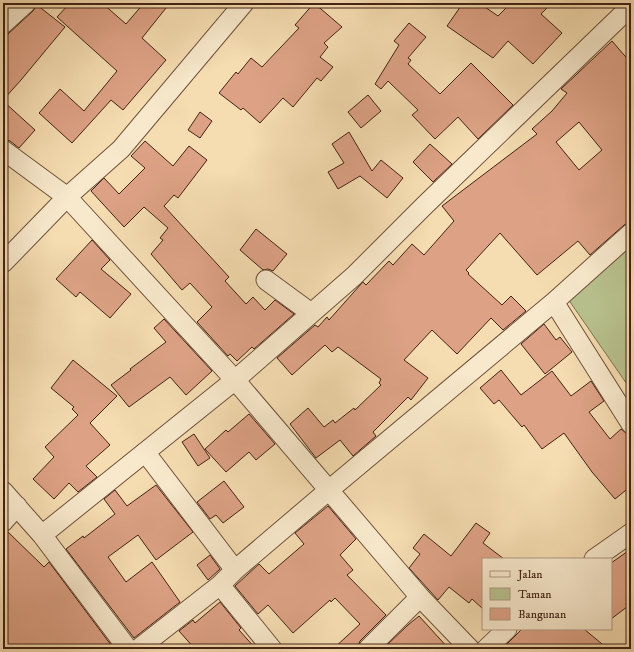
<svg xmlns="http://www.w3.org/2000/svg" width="634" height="652" font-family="'IM FELL DW Pica',serif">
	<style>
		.green { fill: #b8c28e; stroke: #7e7252 }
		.building { fill: #dda285; stroke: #442215; fill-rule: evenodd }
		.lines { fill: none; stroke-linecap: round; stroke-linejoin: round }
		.minor-casing { stroke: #70513c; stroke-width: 21 }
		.minor { stroke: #f8e9cc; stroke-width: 19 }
	</style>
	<rect width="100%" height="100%" fill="#f5ddb1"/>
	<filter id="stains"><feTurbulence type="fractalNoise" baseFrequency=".005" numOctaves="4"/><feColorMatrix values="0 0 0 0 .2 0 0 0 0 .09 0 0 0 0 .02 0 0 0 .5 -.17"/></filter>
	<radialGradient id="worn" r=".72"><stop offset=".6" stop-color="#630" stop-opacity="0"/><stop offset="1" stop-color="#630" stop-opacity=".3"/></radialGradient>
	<path class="green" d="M631 246V390L568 299Z"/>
	<path class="building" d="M70 3H102L126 24 144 3H170L142 38 166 60 123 110 111 100 72 143 39 113 60 89 84 111 117 71 57 17Z
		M314 3 342 27 324 43 328 47 320 57 333 67 321 81 317 78 293 107 283 98 260 123 243 108 241 110 219 93 236 72 238 74 251 58 262 67 299 28 295 25Z
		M463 3H479L498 16 511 3H552L541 14 562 33 533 64 508 41 493 58 447 26Z
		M37 5 65 27 21 80 3 100V39L8 34 33 11Z
		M409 23 426 37 408 58 411 60 408 64 440 94 471 63 513 105 478 139 458 117 435 139 412 115 418 110 388 81 381 89 375 84 399 45 394 41Z
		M612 41 631 63V222L624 225 590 255 578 241 537 275 500 233 466 270 469 273 468 274 502 305 511 296 526 311 503 330 491 318 457 354 432 330 404 360 428 378 411 400 408 397 373 432 376 436 353 456 340 440 316 458 290 424 308 408 324 427 333 420 335 423 354 408 355 410 381 385 379 383 381 379 338 347 332 352 325 345 292 375 277 358 315 325 318 327 327 317 329 320 361 284 363 282 366 285 389 261 393 265 412 244 424 255 454 221 442 206 537 134 532 129 552 111 567 93 561 89ZM579 122 602 150 579 170 556 142Z
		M368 95 381 111 361 128 348 112Z
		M3 101 35 130 19 148 10 141 3 139Z
		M200 112 212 121 200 138 188 130Z
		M349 132 372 171 381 160 403 178 387 198 360 176 338 189 328 172 344 163 332 144Z
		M145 141 173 166 189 146 207 160 178 198 174 195 164 206 229 277 225 281 246 304 253 297 265 310 275 300 294 314 254 349 252 347 237 361 230 354 228 356 197 322 212 307 190 283 182 290 151 254 163 240 160 238 168 228 144 207 124 227 91 191 104 178 119 194 145 168 131 156Z
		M430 144 452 164 433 182 413 162Z
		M256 229 287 254 273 271 268 269 263 270 240 250Z
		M92 240 110 260 101 269 131 294 110 318 80 292 76 297 56 279Z
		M164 319 212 371 186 395 170 377 129 407 111 385 131 370 130 369 166 342 154 328Z
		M544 324 556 340 560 337 572 352 545 374 521 344Z
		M73 360 117 396 90 423 110 445 86 466 97 477 78 492 69 483 54 499 33 479 54 457 45 447 78 415 72 409 74 407 51 388Z
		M501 370 521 395 552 371 571 396 591 381 604 401 589 412 610 439 621 429 631 437V486L615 499 592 472 564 433 542 449 524 425 522 427 499 400 494 404 480 388Z
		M249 414 275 444 256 460 249 452 226 472 205 449 226 430 228 432Z
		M194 434 210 458 198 466 182 442Z
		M224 481 244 507 223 523 216 515 210 519 197 502Z
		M156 485 193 532 156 560 138 535 108 557 126 582 152 562 180 602 134 638 66 549 83 536 84 538 115 514 104 499 115 490 127 506Z
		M328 506 356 539 340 555 353 570 347 575 386 615 360 641 357 649H333L360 624 335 598 331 602 330 600 293 633 268 605 258 614 235 586 259 564 269 574 304 544 295 533Z
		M476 523 490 533 483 543 504 559H483V609L472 599 469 603 449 587 438 600 409 568 420 554 413 548 424 534 451 556Z
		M8 532 44 567 49 562 114 649H10L3 640V533Z
		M631 549V604L611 619V563Z
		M210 555 220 569 208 580 197 565Z
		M220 602 241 628 239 630 256 649H195L179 631 193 620 195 623Z
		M419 616 449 649H392L388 644 408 625Z
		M522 629H584L608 649H502Z"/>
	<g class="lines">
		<defs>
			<path id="minor" d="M3 24 26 3
				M3 150 67 197 235 380 420 597 470 649
				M3 263 67 197 121 149 244 3
				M266 280 311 313
				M554 302 631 424
				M145 452 235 570
				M3 491 42 535 128 649
				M3 522 17 506
				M42 535 235 380 354 276 424 206 627 10
				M594 559 631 533
				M220 585 272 649
				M138 649 220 585 235 570 329 490 554 302 631 233
				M368 649 420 597
				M486 649 507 629"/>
		</defs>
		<use href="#minor" class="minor-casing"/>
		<use href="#minor" class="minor"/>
	</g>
	<rect width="634" height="652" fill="none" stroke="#f5ddb1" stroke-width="16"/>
	<rect x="4" y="4" width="626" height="644" fill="none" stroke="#442215" stroke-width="2"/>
	<rect x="8" y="8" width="618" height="636" fill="none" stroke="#442215"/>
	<rect x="482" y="558" width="130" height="72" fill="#f8e9cc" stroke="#b09983"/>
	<rect x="490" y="571" width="20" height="6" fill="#f8e9cc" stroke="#b09983"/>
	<text x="518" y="578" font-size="12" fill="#442215">Jalan</text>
	<rect x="490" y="588" width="20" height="12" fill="#b8c28e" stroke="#b09983"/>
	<text x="518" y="598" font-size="12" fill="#442215">Taman</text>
	<rect x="490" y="608" width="20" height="12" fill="#dda285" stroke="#b09983"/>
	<text x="518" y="618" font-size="12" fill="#442215">Bangunan</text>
	<rect width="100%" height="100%" filter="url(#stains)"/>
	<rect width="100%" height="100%" fill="url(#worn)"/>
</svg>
